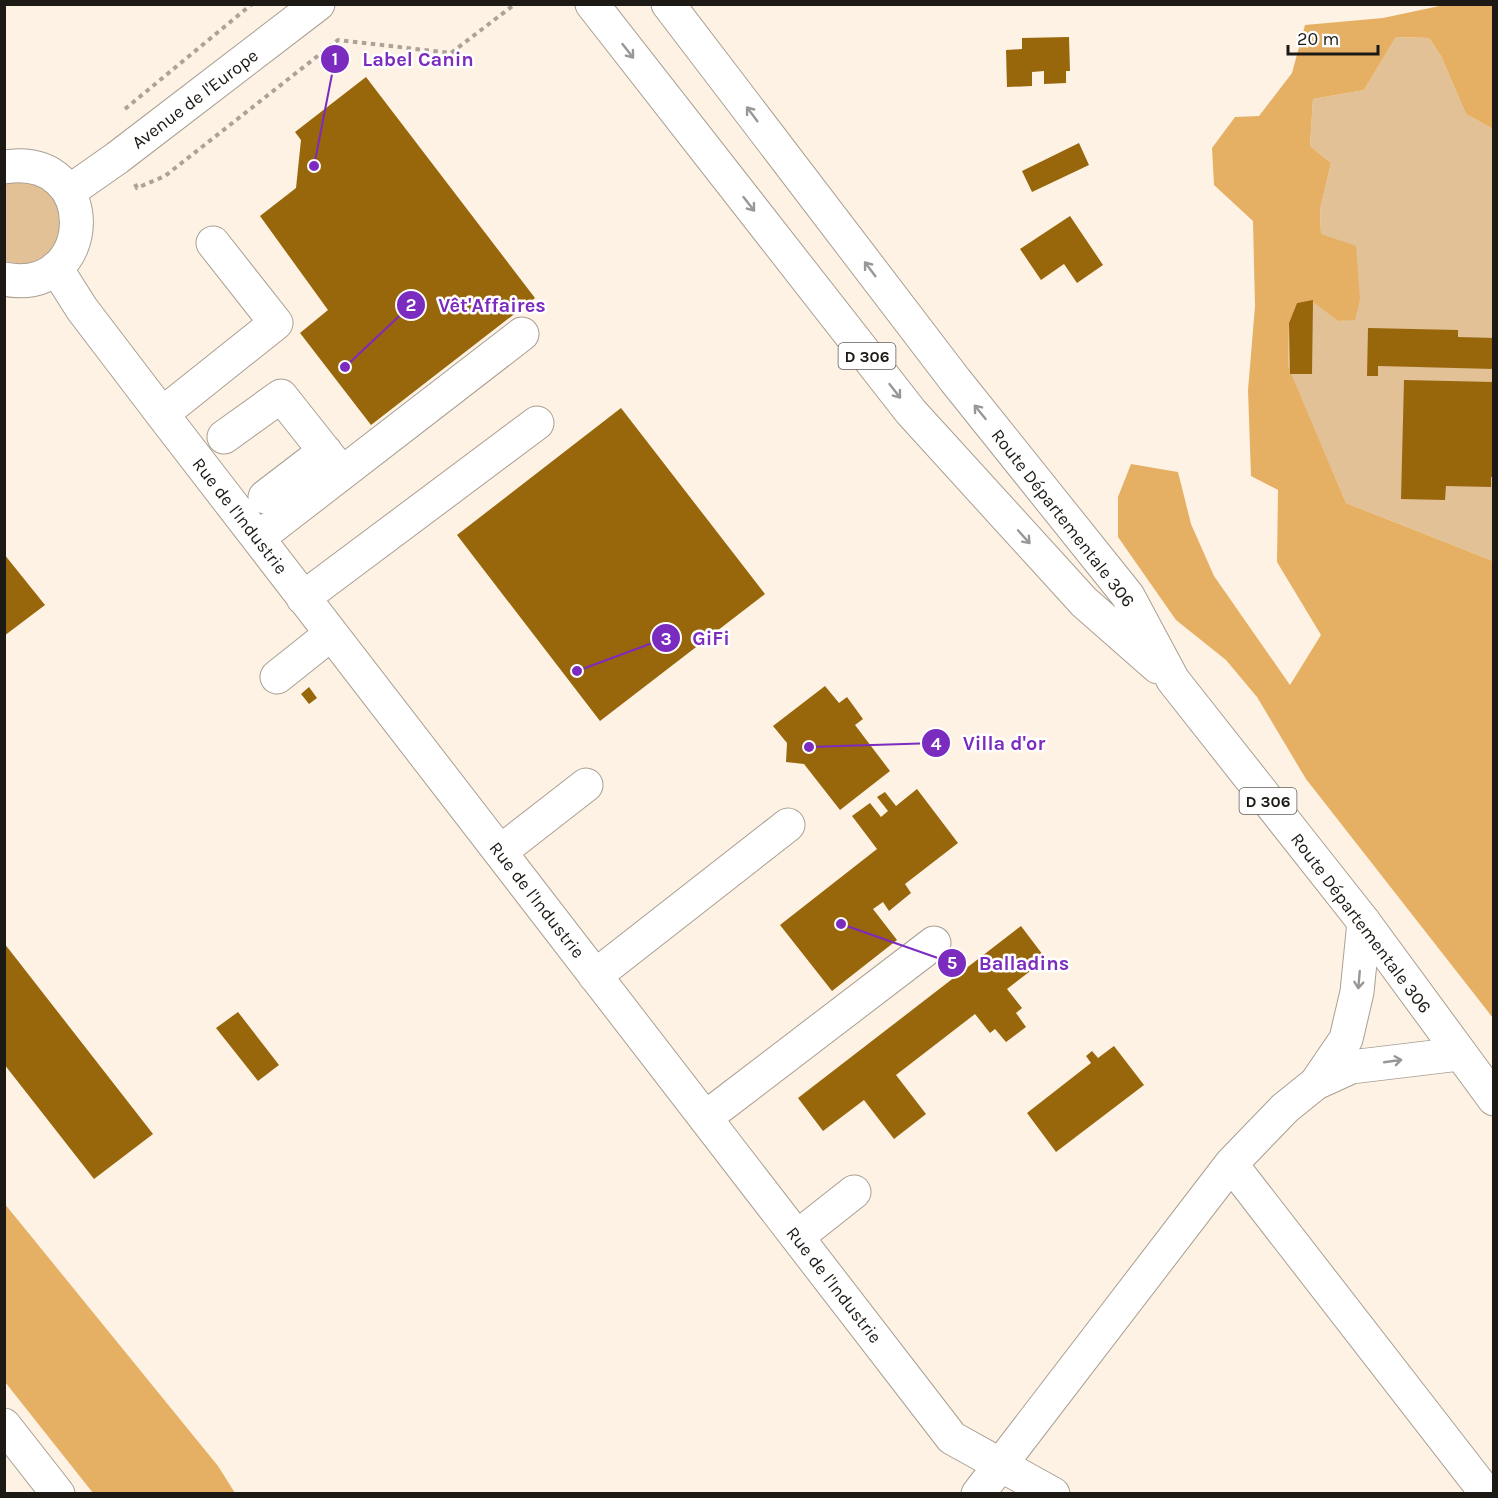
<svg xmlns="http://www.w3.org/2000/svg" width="1498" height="1498" font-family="Karla,sans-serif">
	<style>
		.green { fill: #e2c196 }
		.forest { fill: #e5b064 }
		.building { fill: #98660b }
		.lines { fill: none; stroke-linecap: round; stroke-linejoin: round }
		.minor-casing { stroke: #a99f92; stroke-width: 35 }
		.major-casing { stroke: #a99f92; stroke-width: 35 }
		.path { stroke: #aba398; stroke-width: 4; stroke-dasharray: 4.5 4.5; stroke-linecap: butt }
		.minor { stroke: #fff; stroke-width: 33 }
		.major { stroke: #fff; stroke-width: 33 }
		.oneway { stroke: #999896 }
		.labels { text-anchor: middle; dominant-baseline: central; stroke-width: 5; stroke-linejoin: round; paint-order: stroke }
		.shield { fill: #fff; stroke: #615f5b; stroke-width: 1.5 }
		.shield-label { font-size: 16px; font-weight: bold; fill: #1d1a15 }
		.street-label { font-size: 18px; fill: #1d1a15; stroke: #fff }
		.leader { fill: none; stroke: #7b2cbf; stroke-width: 2 }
		.callout-dot { fill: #7b2cbf; stroke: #fff; stroke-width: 2 }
		.mark-label { font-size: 18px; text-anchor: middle; font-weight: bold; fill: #fff }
		.callout-label { font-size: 20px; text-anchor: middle; font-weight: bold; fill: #7b2cbf; stroke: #fff; stroke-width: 5; stroke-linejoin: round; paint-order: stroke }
	</style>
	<rect width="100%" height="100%" fill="#fdf2e4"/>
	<path class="green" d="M1396 37 1429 38 1441 56 1466 114 1493 129V561L1346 503 1288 367 1289 323 1297 303 1312 300 1338 321 1355 319 1321 234 1320 210 1331 163 1310 146 1313 99 1364 90Z
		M15 178 53 191 64 230 51 253 26 265 5 261V181Z"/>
	<path class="forest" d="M1444 5H1493V129L1466 114 1441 56 1429 38 1396 37 1364 90 1313 99 1310 146 1331 163 1320 210 1321 234 1356 246 1360 299 1355 320 1338 321 1312 301 1297 303 1289 323 1288 366 1346 503 1493 561V1018L1306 779 1257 697 1226 660 1176 620 1118 537V497L1131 464 1178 472 1191 524 1214 576 1290 685 1321 635 1277 562 1278 490 1251 476 1248 390 1255 306 1253 221 1214 185 1212 148 1235 117 1259 116 1292 73 1305 25 1383 18Z
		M4 1203 218 1466 235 1493H93L5 1382Z"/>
	<path class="building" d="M1069 37 1070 71H1066V83L1044 84V71L1032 72V86L1007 87 1006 50 1022 49V38Z
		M366 77 535 298 371 425 300 333 328 310 260 216 296 188 301 140 295 132Z
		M1079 143 1089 165 1032 192 1022 171Z
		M1070 216 1103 265 1077 283 1064 264 1041 280 1020 249Z
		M1313 300 1312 374H1290L1289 323 1297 303Z
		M1368 328 1458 330V337L1494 338V369L1378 366V376H1367Z
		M1404 380 1494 382V477H1491V487L1446 486 1445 500 1401 499Z
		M621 408 765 594 600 721 457 535Z
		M4 554 45 605 4 636Z
		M825 686 839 703 847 697 863 719 855 725 890 771 840 810 804 764 786 762 787 743 773 726Z
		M309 687 317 698 309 704 301 694Z
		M917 789 958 843 905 884 911 893 889 911 883 902 873 909 897 940 832 991 780 925 877 849 852 816 870 803 881 817 888 811 877 797 885 792 896 806Z
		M1021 926 1046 959 1007 989 1022 1008 1016 1013 1026 1027 1006 1042 995 1029 990 1033 975 1014 896 1075 926 1114 894 1139 864 1100 823 1131 798 1098Z
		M4 943 153 1134 94 1179 4 1064Z
		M238 1012 279 1065 258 1081 216 1028Z
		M1114 1046 1144 1085 1056 1152 1027 1113 1091 1063 1086 1056 1092 1051 1098 1058Z"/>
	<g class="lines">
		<defs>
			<path id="minor" d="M4 167C104 151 97 298 4 279
				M70 191 117 158 318 4
				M56 268 82 309 162 414 952 1438 1053 1494
				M162 414 276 323 213 243
				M224 437 281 396 342 473
				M265 497 325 451
				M258 538 522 334
				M303 598 537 423
				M277 677 331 634
				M500 852 586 785
				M1364 922 1357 992 1346 1039 1316 1083 1351 1067 1459 1054
				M595 976 788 825
				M705 1118 934 943
				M1231 1164 1487 1494
				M797 1237 854 1192
				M4 1425 58 1494
				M978 1494 1231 1164 1285 1108 1316 1083"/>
			<path id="major" d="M592 4 911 412 1084 602 1158 667
				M668 4 955 380 1128 596 1173 680 1364 922 1494 1099"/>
		</defs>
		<use href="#minor" class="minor-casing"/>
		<use href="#major" class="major-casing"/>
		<path class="path" d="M125 109 252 4
			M135 184 137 188 165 176 338 40 451 53 515 4"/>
		<use href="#minor" class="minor"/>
		<use href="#major" class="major"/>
	</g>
	<defs><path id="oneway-shaft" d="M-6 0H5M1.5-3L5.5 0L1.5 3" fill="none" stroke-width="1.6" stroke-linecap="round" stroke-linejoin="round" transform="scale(1.5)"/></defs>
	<g class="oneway">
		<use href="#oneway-shaft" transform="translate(628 51) rotate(52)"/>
		<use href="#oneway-shaft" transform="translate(752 114) rotate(-127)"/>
		<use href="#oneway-shaft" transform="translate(749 204) rotate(52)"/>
		<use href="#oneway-shaft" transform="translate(870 269) rotate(-127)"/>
		<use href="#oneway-shaft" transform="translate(895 391) rotate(52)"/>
		<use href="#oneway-shaft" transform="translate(980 412) rotate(-129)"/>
		<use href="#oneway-shaft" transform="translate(1024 537) rotate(48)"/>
		<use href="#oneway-shaft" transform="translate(1359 980) rotate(95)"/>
		<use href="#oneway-shaft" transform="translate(1393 1061) rotate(-8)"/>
	</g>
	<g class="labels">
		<g class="shield">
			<rect x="838.5" y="343" width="57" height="26" rx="4.5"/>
			<rect x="1239.5" y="788" width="57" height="26" rx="4.5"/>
		</g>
		<g class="shield-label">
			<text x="867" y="356">D 306</text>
			<text x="1268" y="801">D 306</text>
		</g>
		<g class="street-label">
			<text transform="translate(195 99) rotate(-37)">Avenue de l'Europe</text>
			<text transform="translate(240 516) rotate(52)">Rue de l'Industrie</text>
			<text transform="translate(1063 518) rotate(52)">Route Départementale 306</text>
			<text transform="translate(537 900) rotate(52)">Rue de l'Industrie</text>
			<text transform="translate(1361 923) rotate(53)">Route Départementale 306</text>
			<text transform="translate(834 1285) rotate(52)">Rue de l'Industrie</text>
		</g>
	</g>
	<path class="leader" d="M314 166L335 59M345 367L411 305M577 671L666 638M809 747L936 743M841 924L952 963"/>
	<g class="callout-dot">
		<circle cx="314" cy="166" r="6"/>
		<circle cx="345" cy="367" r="6"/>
		<circle cx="577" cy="671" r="6"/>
		<circle cx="809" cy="747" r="6"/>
		<circle cx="841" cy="924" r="6"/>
		<circle cx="335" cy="59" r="15"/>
		<circle cx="411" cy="305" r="15"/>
		<circle cx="666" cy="638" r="15"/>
		<circle cx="936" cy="743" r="15"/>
		<circle cx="952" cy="963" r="15"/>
	</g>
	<g class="mark-label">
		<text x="335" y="65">1</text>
		<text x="411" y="311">2</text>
		<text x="666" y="645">3</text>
		<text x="936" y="750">4</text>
		<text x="952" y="969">5</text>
	</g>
	<g class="callout-label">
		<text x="418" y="66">Label Canin</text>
		<text x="492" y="312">Vêt'Affaires</text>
		<text x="711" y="645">GiFi</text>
		<text x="1004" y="750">Villa d'or</text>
		<text x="1024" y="970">Balladins</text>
	</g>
	<rect width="1498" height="1498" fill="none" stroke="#1d1a15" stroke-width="12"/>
	<path d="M1288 45v9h90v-9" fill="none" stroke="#1d1a15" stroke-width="3"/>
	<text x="1297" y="45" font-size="18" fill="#1d1a15" stroke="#ffffff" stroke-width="4.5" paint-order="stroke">20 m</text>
</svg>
